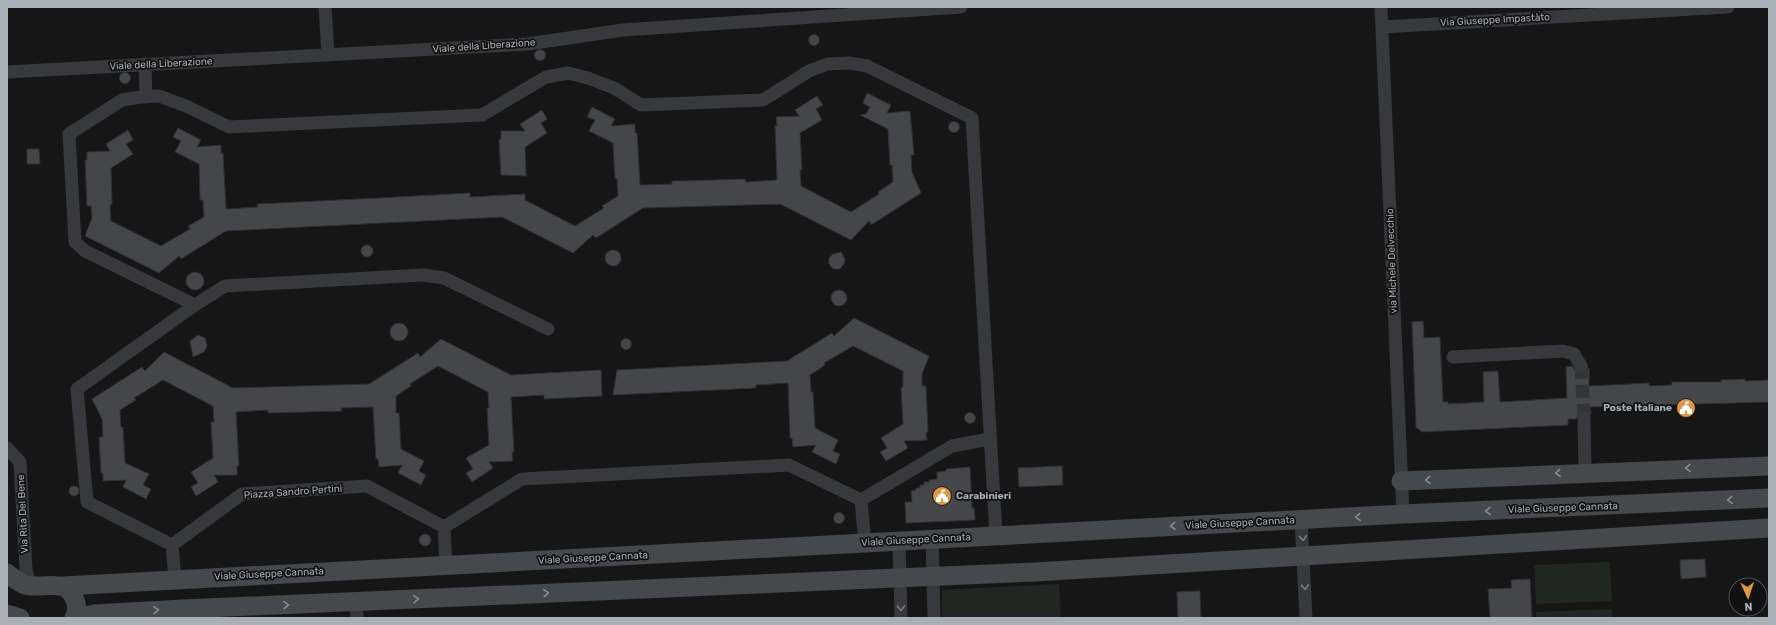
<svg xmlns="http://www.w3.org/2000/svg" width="1776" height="625" font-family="Rubik,sans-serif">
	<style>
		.green { fill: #202720 }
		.building { fill: #45464a; stroke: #303033 }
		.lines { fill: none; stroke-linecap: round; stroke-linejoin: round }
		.street-tunnel { stroke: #333537; stroke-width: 13; stroke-dasharray: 13 6; stroke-linecap: butt }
		.street { stroke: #37393c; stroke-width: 13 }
		.secondary { stroke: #45484c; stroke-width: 19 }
		.oneway { stroke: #868b91 }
		.oneway2 { stroke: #767a7f }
		.labels { text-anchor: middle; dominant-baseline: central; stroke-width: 3.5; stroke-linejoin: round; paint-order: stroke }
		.street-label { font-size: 10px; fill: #a9afb6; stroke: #111112 }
		.poi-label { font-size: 10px; font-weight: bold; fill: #a9afb6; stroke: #111112; text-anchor: end }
	</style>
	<rect width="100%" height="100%" fill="#161617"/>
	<path class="green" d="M1610 562 1612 601 1536 604 1534 565Z
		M1059 584 1061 618H942V590Z
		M1612 609V618H1536V612Z"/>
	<path class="building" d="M808.5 40a5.5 5.5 0 1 1 11 0a5.5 5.5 0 1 1-11 0Z
		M534.5 55a5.5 5.5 0 1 1 11 0a5.5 5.5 0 1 1-11 0Z
		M119.5 78a5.5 5.5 0 1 1 11 0a5.5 5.5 0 1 1-11 0Z
		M867 93 891 105 887 113 910 111 914 155H911L912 172 921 193 871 225 869 221 851 240 780 204 643 208 596 238 593 235 573 253 502 217 226 231 181 259 179 256 159 273 85 236 92 218 91 206H87L85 160H87V152L110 151 106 144 128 130 133 140 126 144 133 154 111 168 112 204 110 205 111 221 161 246 190 229 188 226 204 217 203 200H200L199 164 175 152 181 141 173 137 178 128 201 140 197 147 221 145V154L223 153 226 209 258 207 257 204 380 198 470 193V197L525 194V200L575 226 604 208 602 206 618 196 617 179H615L613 143 589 131 595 120 587 117 592 107 615 119 611 126 635 124V133H637L640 185 672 184V181H682L745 179 746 182 777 180 775 126H777L776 117 799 116 795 110 817 96 823 105 816 109 822 120 800 133 802 170H800L801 186 851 212 879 194 878 192 893 182 892 165H890L888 129 860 115 866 114 870 107 863 103Z
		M542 110 547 119 541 123 547 133 525 147 526 176 501 175 499 140 501 139V131H525L520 124Z
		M948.5 127a5.5 5.5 0 1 1 11 0a5.5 5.5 0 1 1-11 0Z
		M27 149H39L40 164H27Z
		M361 251a6 6 0 1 1 12 0a6 6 0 1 1-12 0Z
		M605 258a8 8 0 1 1 16 0a8 8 0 1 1-16 0Z
		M841 252 845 259 844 264 840 269H833L829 264V258L833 254Z
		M186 281a9 9 0 1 1 18 0a9 9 0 1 1-18 0Z
		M831 298a8 8 0 1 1 16 0a8 8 0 1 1-16 0Z
		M854 318 929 356 922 374V386H926L928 432H926L927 440 904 441 908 448 886 461 880 452 887 448 881 438 903 424 901 388 903 387V371L853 346 824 363 825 365 810 375 811 392H813L815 428 838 440 833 451 840 454 836 464 812 452 816 445 793 447 792 438H790L788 383 756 385V388L613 395 617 370 787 361 832 333 834 336Z
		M1423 321 1424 338 1440 337 1443 402H1448V404L1484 402 1483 372 1498 371 1500 402 1567 398 1566 367 1572 366 1577 373 1581 374 1585 373 1589 368V386L1649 383V386L1672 385V382H1721V380L1745 379V381L1769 380V402L1590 407 1591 414 1584 410 1580 411 1576 419H1568V425L1422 432 1416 427 1412 322Z
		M390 332a9 9 0 1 1 18 0a9 9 0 1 1-18 0Z
		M198 335 205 338 207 346 204 352 193 357 190 341Z
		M620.5 344a5.5 5.5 0 1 1 11 0a5.5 5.5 0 1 1-11 0Z
		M441 339 511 375 601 370 602 396 544 399V395L511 397 514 452H512L513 461 489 462 493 468 472 482 466 473 473 469 466 458 489 445 487 408H489L488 392 438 366 410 384 411 386 396 396V413H399L401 449 424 461 419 471 426 475 421 485 398 473 402 465 379 467 378 459H376L373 407 341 408 342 411 268 413V410L236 412 239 466H237V475H214L218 482 196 496 191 487 198 483 191 472 213 458 211 422H214L213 406 163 380 134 398 136 400 120 410 121 427H123L125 463 149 474 143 485 151 489 146 499 123 487 126 480 103 481V473H101L99 437H103L102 419 92 399 142 367 145 371 164 352 233 388 369 384 418 353 420 357Z
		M964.5 418a5.5 5.5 0 1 1 11 0a5.5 5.5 0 1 1-11 0Z
		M1062 466 1063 485 1019 487 1018 468Z
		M970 467 972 508H974L975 520 906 523 905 502H912L911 491 916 490V488H920V485H924V482H929V480L937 479V472L946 471V469Z
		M69 491a5 5 0 1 1 10 0a5 5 0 1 1-10 0Z
		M833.5 518a5.5 5.5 0 1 1 11 0a5.5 5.5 0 1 1-11 0Z
		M419 540a6 6 0 1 1 12 0a6 6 0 1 1-12 0Z
		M1705 559 1706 577 1681 579 1680 560Z
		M1530 579 1532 618H1490L1488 589 1512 588 1511 580Z
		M1200 591 1201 618H1178L1177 592Z"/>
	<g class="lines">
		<path class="street-tunnel" d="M1581 366 1584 418"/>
		<path class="street" d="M325 7 328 55
			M1381 7 1403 514
			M1382 27 1728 7
			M145 64 146 97
			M7 72 528 44 623 30 961 7
			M195 305 85 251 75 242 69 134 122 100 141 97 159 96 186 106 229 127 482 115 546 77 568 73 588 78 614 88 641 105 763 100 809 71 828 64 849 63 867 66 972 118 996 536
			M1453 357 1563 351 1574 354 1581 366
			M1584 418 1585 472
			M7 448 20 462 26 570 30 585
			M861 500 865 543
			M1301 520 1306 618
			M444 527 367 486 242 494 172 545 87 502 77 389 195 305 225 286 423 275 444 278 548 329
			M444 527 522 479 789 465 861 500 952 446 990 439
			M444 527 446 566
			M932 539 934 618
			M899 541 901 618
			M172 545 175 579
			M356 602 357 618"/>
		<path class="secondary" d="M1401 481 1769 466
			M7 573C13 578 18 582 25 585 43 590 67 576 75 600 77 605 77 612 74 618
			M63 586 1403 514 1769 498
			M7 614 20 618
			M76 618 95 614 183 609 1035 572 1769 528"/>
	</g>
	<defs><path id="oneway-chevron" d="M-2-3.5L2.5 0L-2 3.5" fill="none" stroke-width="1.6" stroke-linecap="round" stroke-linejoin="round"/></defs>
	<g class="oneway">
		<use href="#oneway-chevron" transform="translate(1688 468) rotate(178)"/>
		<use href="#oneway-chevron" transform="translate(1558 473) rotate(177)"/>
		<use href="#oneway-chevron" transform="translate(1428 480) rotate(177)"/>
		<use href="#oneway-chevron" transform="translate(1730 500) rotate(177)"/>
		<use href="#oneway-chevron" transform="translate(1488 511) rotate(178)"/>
		<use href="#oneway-chevron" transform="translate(1358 517) rotate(177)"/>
		<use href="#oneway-chevron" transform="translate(1173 526) rotate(177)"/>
		<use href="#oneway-chevron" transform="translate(546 593) rotate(-2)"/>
		<use href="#oneway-chevron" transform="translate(416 599) rotate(-2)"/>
		<use href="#oneway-chevron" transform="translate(286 605) rotate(-2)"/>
		<use href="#oneway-chevron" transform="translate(156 610) rotate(-4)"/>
	</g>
	<g class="oneway2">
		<use href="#oneway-chevron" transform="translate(1303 538) rotate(85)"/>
		<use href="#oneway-chevron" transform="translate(1305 587) rotate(88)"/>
		<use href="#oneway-chevron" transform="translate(901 608) rotate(88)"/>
	</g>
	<defs>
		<symbol id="civic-disc" viewBox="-11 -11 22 22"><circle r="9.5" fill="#dd9848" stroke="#111112"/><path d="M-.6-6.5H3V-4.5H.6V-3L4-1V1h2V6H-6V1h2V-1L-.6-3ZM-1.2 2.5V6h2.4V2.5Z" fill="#fff"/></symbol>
	</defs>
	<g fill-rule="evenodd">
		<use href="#civic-disc" x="1675" y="397" width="22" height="22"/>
		<use href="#civic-disc" x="931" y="485" width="22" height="22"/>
	</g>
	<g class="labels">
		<g class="street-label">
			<text transform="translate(1495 20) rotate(-3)">Via Giuseppe Impastàto</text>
			<text transform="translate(484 46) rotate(-4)">Viale della Liberazione</text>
			<text transform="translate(161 64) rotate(-3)">Viale della Liberazione</text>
			<text transform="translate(1392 261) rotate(-92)">via Michele Delvecchio</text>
			<text transform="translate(293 492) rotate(-4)">Piazza Sandro Pertini</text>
			<text transform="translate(1563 508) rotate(-2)">Viale Giuseppe Cannata</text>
			<text transform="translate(23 514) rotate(-93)">Via Rita Del Bene</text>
			<text transform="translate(1240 523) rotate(-3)">Viale Giuseppe Cannata</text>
			<text transform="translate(916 540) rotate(-3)">Viale Giuseppe Cannata</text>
			<text transform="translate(593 558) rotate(-3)">Viale Giuseppe Cannata</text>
			<text transform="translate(269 574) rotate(-3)">Viale Giuseppe Cannata</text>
		</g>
		<g class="poi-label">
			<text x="1672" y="408">Poste Italiane</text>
			<text x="956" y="496" text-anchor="start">Carabinieri</text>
		</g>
	</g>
	<rect width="1776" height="625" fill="none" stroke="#a9afb6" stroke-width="16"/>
	<g transform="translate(1748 597) rotate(177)"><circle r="19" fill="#111112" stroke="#4e5054"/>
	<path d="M0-3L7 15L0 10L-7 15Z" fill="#dd9848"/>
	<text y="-6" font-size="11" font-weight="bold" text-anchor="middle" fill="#a9afb6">N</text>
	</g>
</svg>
